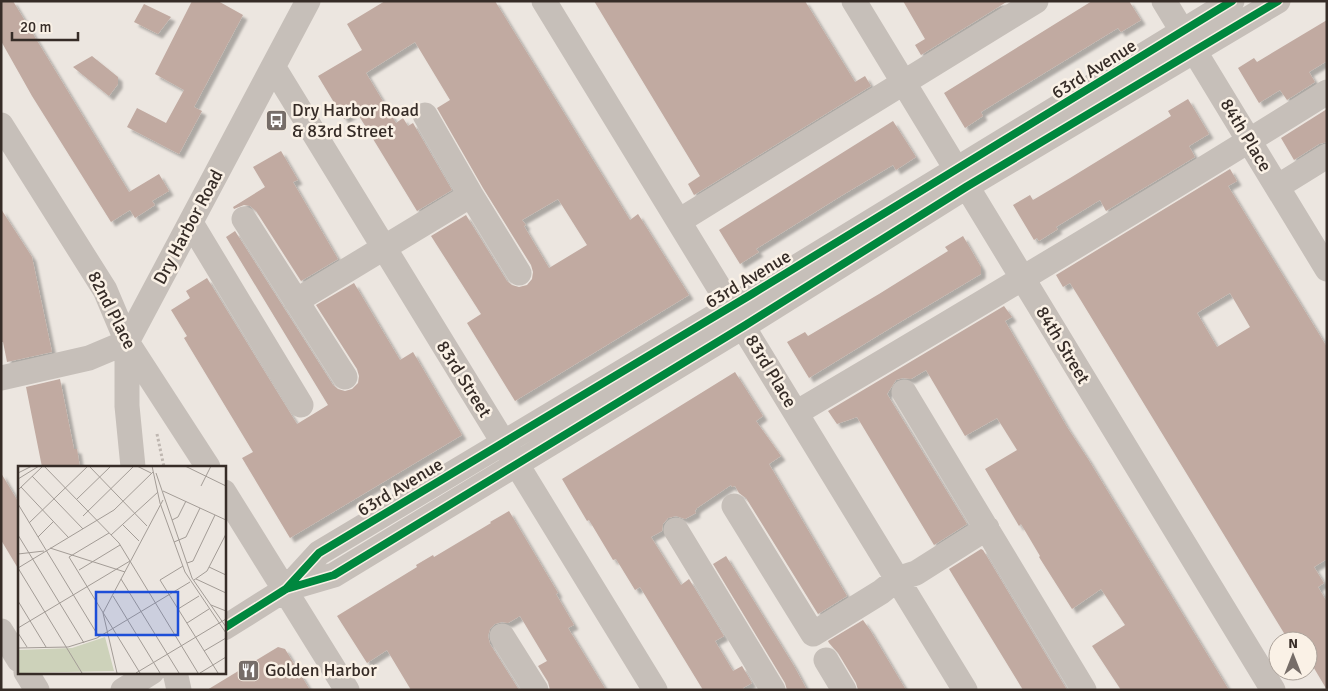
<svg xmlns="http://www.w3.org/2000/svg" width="1328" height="691" font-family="Signika,sans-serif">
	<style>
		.building { fill: #c1aaa1; fill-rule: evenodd; filter: url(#shadow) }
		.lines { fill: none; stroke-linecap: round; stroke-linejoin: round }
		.path { stroke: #bfb7b1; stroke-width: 3; stroke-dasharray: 2.5 2.5; stroke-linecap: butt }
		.minor { stroke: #c6bfb9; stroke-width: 25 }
		.cycleway-casing { stroke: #faf1e6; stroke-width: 11 }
		.cycleway { stroke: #00873e; stroke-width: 8 }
		.labels { text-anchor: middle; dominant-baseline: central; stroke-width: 5; stroke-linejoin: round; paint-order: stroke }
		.street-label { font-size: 18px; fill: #362c27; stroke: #faf1e6 }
		.poi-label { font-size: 18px; fill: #362c27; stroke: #faf1e6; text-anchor: start }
		.inset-road { fill: none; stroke: #a39c96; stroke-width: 1 }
		.view { fill: #1d4ed8; fill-opacity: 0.15; stroke: #1d4ed8; stroke-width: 2.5 }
		.inset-edge { fill: none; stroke: #362c27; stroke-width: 2.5 }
	</style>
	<defs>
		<filter id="shadow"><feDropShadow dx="4.5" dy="4.5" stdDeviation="1" flood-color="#0004"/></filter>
	</defs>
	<rect width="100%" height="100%" fill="#ece6e0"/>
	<path class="building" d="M1 1H13L129 192 159 174 169 191 152 201 155 205 135 218 130 210 111 222 32 96 1 41Z
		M192 1H218L243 15 194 107 202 111 179 154 127 127 137 108 166 123 184 90 155 74Z
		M385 1H495L630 220 638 214 689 295 515 401 467 323 481 314 431 236 466 215 507 281 512 285 519 287 527 285 532 279 533 272 531 265 483 188 437 108 450 100 415 42 366 73 396 123 403 118 408 126 413 123 452 190 417 211 356 111 344 119 318 76 362 50 347 24ZM558 199 587 245 549 268 524 226 526 225 522 220Z
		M594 1H805L855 82 865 76 871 86 694 195 688 184 700 176Z
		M903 1H1008L921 55 915 45 925 39Z
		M1092 1H1129L1141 20 1121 32 1118 28 1051 69 981 112 983 116 965 128 944 93Z
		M144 4 171 17 158 34 134 22Z
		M1327 20V61L1309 72 1315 82 1287 100 1280 90 1259 103 1238 68 1254 58 1257 62Z
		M92 56 118 77V84L109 96 73 67Z
		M1188 99 1209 134 1189 146 1195 157 1106 211 1100 200 1056 227 1058 229 1039 241 1037 238 1034 240 1013 205 1030 195 1033 200 1070 178 1171 116 1168 111Z
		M1327 109V142L1319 144 1294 160 1281 138Z
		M893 121 916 157 896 170 893 165 841 196 756 249 759 252 740 264 719 230Z
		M281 151 298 180 293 182 338 259 301 281 256 211 250 206 244 205 234 209 233 207 265 187 253 167Z
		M1230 169 1237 181 1228 186 1327 347V559L1314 567 1324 583 1318 587 1327 602V690L1308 658V641H1298L1293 634 1287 638 1080 299 1070 283 1063 287 1056 275ZM1230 293 1250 327 1217 347 1197 313Z
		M1 209 32 257 52 352 7 362 3 342H1Z
		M235 231 333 385 338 389 345 391 352 389 358 383 359 376 357 369 316 305 354 283 400 360 413 352 462 435 290 538 242 458 253 452 184 338 187 336 171 310 190 298 186 291 207 278 297 424 328 405 226 237Z
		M963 236 981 267V274L897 324 809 378 787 342 805 332 808 336 879 294 948 251 945 247Z
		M1004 306 1012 317 1005 321 1067 427 1088 459 1229 690H1121L1092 646 1125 625 1101 589 1072 609 1039 557 1040 556 1021 524 1019 526 985 469 1017 450 997 418 965 436 926 370 911 379 903 378 896 380 887 394 967 524 934 545 857 417 837 424 828 411Z
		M735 372 763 416 756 421 781 456 769 464 847 596 818 614 746 498 739 493 735 486 732 487 731 485 697 508 695 511 696 513 685 519 676 516 668 518 663 524 662 531 651 537 681 585 689 579 724 636 715 641 733 671 742 666 752 683 743 688 744 690H703L640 587 635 590 616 559 613 560 589 520 587 521 562 479Z
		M60 379 74 449H77L80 467H42L26 387Z
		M1 473 19 503V570L1 540Z
		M509 511 558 593 556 594 574 625 568 628 606 690H550L548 682 538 666 547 661 520 616 508 623 502 622 495 624 490 629 488 636 490 644 519 690H411L387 650 367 663 337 616 417 567 416 565 433 555 434 557 491 523 490 522Z
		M981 549 983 550 1067 690H1023L949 569Z
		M726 556 794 666 807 690H787L785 683 713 564Z
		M863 620 870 630 906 690H858L856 683 838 653 829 643 828 641Z
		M278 647 285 649 310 690H207Z"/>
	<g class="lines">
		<path class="path" d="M157 434 164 467"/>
		<path class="minor" d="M544 1 965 690
			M854 1 1273 690
			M1164 1 1327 269
			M274 68 655 690
			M425 115 471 195 519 273
			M1 125 105 290 127 342 208 467
			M1277 187 1327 156
			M244 219 345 377
			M679 221 1036 1
			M191 223 301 405
			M296 301 471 195
			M1 378 89 358 127 342
			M904 392 1084 690
			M796 413C974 308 1152 202 1327 92
			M133 467 127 406V342L308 1
			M224 492 347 690
			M734 506 813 634 881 592 897 579 916 573 987 528
			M676 530 773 690
			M286 589 319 553 752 294 1232 1
			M224 628 286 589 334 575 744 326 966 187 1278 1
			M1 631 19 660
			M502 636 536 690
			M826 660 844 690
			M26 672 37 690
			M175 672 179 690
			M123 690 152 672"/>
		<defs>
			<path id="cycleway" d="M286 589 319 553 752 294 1232 1
				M224 628 286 589 334 575 744 326 966 187 1278 1"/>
		</defs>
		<use href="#cycleway" class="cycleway-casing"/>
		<use href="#cycleway" class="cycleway"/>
	</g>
	<defs>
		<symbol id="bus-square" viewBox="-11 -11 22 22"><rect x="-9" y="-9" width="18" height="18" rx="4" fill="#766d68" stroke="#faf1e6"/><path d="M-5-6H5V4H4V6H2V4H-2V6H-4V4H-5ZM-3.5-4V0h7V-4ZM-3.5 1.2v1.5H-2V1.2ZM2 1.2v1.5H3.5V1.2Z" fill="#fff"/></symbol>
		<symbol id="restaurant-square" viewBox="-11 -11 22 22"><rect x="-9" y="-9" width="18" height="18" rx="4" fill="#766d68" stroke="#faf1e6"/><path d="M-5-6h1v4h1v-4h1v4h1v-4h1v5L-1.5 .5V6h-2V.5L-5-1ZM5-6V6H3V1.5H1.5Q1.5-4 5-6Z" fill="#fff"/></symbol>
	</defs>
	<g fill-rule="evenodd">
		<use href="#bus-square" x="264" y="108" width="25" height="25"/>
		<use href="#restaurant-square" x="236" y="658" width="25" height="25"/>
	</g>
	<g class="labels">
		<g class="street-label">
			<text transform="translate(1094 69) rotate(-32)">63rd Avenue</text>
			<text transform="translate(1246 135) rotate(59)">84th Place</text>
			<text transform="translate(188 227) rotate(-62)">Dry Harbor Road</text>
			<text transform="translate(748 279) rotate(-31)">63rd Avenue</text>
			<text transform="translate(112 310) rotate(63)">82nd Place</text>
			<text transform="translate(1063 345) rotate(59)">84th Street</text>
			<text transform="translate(771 371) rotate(59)">83rd Place</text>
			<text transform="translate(464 379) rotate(58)">83rd Street</text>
			<text transform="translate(400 487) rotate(-31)">63rd Avenue</text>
		</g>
		<g class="poi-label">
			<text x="292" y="110">Dry Harbor Road<tspan x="292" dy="21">&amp; 83rd Street</tspan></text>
			<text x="265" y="670">Golden Harbor</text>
		</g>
	</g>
	<g transform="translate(18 466)">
		<rect width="208" height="208" fill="#ece6e0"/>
		<path d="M87 171 96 205 0 207V184L54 182Z" fill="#cdd2ba"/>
		<path class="inset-road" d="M26 0 101 77 180 207M71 0 129 60M119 0 133 7M134 0 142 37 167 106 208 167M167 0 208 20M0 7 14 0M138 7 174 112 208 161M14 10 65 63M0 13 21 0M183 20 193 0M3 21 50 71M0 24 25 0M145 25 208 54M59 33 93 0M0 38 81 171M65 50 116 0M154 54 160 51 168 35M11 57 70 0M105 59 121 75M91 67 51 91 122 207M0 69 66 177M93 69 140 26M20 71 36 55M156 76 168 71 182 42M32 82 107 106M0 88 26 85M169 97 175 95 197 49M165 100 142 114 200 207M191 101 208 109M0 102 96 44 135 6M0 102 64 207M61 104 102 79M103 113 161 207M178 113 208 127M176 114 189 105 208 68M95 130 142 207M0 135 28 181M193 139 208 145M160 143 181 130M169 157 191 143M0 162 112 95M0 167 9 181M0 182 50 181 79 172 172 116M186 185 208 172M99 207 85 147 145 34M118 207 208 153M182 207 208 191"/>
		<path class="view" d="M78 126H160V169H78Z"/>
		<rect width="208" height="208" class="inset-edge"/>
	</g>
	<rect width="1328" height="691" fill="none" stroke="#362c27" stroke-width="5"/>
	<g transform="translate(1293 656)"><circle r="24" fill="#faf1e6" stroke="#aca29a"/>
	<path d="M0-4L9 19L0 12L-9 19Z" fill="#766d68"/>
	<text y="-8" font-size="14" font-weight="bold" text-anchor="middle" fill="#362c27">N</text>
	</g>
	<path d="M12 32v8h66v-8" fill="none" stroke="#362c27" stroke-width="2.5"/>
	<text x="20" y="32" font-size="15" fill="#362c27" stroke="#faf1e6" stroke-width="4" paint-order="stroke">20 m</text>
</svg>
